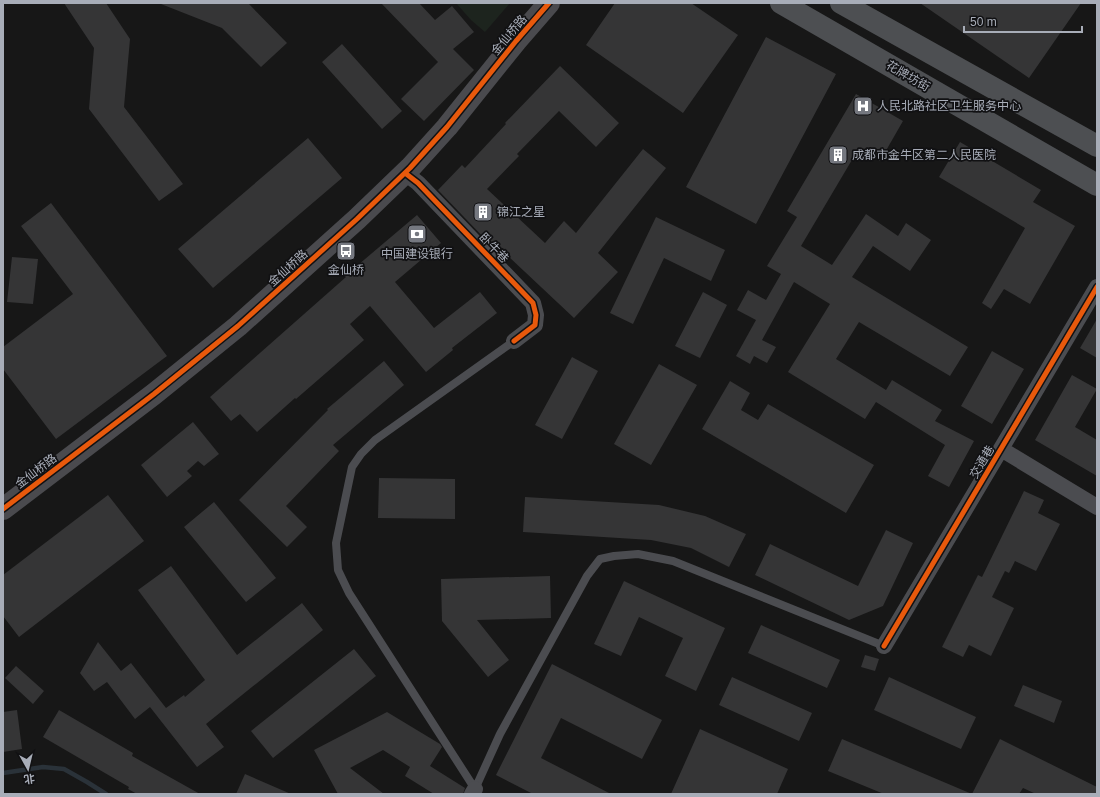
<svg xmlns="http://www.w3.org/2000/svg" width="1100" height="797" font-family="Helvetica,'Noto Sans SC',sans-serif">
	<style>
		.green { fill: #1d241e }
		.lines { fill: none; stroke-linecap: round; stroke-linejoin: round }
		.stream { stroke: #2a3239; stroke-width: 4.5 }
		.building { fill: #353536 }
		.lane { stroke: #4b4c50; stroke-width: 8 }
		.street { stroke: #4b4c50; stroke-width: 16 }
		.secondary { stroke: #4a4a4e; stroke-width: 22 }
		.primary { stroke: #4d4f52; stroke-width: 22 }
		.cycleway-casing { stroke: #111113; stroke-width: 8 }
		.cycleway { stroke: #e8590c; stroke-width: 5 }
		.labels { text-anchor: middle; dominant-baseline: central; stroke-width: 3.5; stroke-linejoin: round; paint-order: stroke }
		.street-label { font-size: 12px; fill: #a8adb8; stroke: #111113 }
		.poi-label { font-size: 12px; fill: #a8adb8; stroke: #111113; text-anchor: start }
	</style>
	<rect width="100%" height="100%" fill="#171717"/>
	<path class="green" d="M456 3H510L485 32 471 20Z"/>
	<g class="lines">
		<path class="stream" d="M3 773 43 767 64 769 87 782 106 794"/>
	</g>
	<path class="building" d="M64 3H106L130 39 124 107 183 184 159 201 89 109 94 48Z
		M161 3H248L287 43 261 67 222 28 161 4Z
		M381 3H419L435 20 452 6 474 32 453 49 474 70 424 121 401 99 438 62Z
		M615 3H691L738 35 683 113 586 45Z
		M920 3H1081L1029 78Z
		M766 37 836 74 756 224 686 187Z
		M342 44 402 111 382 129 322 62Z
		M560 66 619 123 596 147 559 111 517 154 519 156 487 189 545 243 564 221 576 233 643 149 666 168 598 253 618 272 574 318 508 256 505 258 487 241 438 190 462 165 465 168 506 124 505 123Z
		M856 94 903 121 880 161 859 148 801 246 832 265 866 214 898 236 906 223 931 240 910 271 873 246 852 277 968 347 950 376 859 322 836 359 886 390 892 380 942 410 935 421 974 441 949 487 928 476 945 445 876 402 865 419 788 372 830 304 794 282 762 340 776 347 767 363 754 356 750 364 736 356 756 320 737 310 748 290 766 300 781 274 767 266 797 217 787 211Z
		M308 138 342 178 213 288 178 249Z
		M960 142 1041 190 1033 202 1075 226 1030 304 1004 289 991 309 982 303 1025 228 939 177Z
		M51 203 167 356 56 439 3 369V347L73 294 21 226Z
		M417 215 441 243 395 282 434 328 480 292 497 313 452 348 453 350 426 372 370 306 350 324 364 340 296 399 295 398 257 432 240 414 231 421 210 397 346 277 345 276Z
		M656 217 725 250 711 281 664 258 633 324 610 313Z
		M12 257 38 259 33 304 7 302Z
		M703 292 727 305 700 358 675 346Z
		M1097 319V358L1080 348Z
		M992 351 1024 369 992 424 961 406Z
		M572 357 598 371 562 439 535 425Z
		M384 361 404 385 333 445 339 451 286 506 307 527 287 547 239 500 328 410 327 409Z
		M659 364 697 385 651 465 614 444Z
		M1072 375 1097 389 1075 427 1097 440V476L1035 440Z
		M730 381 750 393 741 410 758 420 768 404 874 465 846 513 702 429Z
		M193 422 219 454 204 466 198 461 187 471 192 476 167 497 141 465Z
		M379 478 455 479V519L378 518Z
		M1024 491 1044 500 1038 513 1060 524 1036 571 1015 561 1009 573 1005 571 992 597 1014 608 991 656 969 645 963 657 942 647 978 575 982 577Z
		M108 495 144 541 19 637 3 616V575Z
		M525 497 659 505 705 516 746 534 729 567 691 548 651 540 523 532Z
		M214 502 276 578 246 602 184 527Z
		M886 530 913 543 883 606 849 620 755 575 770 544 858 586Z
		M171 566 237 655 302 603 323 630 206 724 224 747 197 767 150 707 135 719 107 682 94 691 80 673 98 642 121 671 131 663 166 708 184 695 185 697 205 680 138 590Z
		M550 576 551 618 477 620 509 660 488 677 442 621 441 579Z
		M624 581 725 628 696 691 665 676 683 638 639 617 621 656 594 644Z
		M761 625 840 660 827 688 748 653Z
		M354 649 376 676 273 758 251 731Z
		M865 655 879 659 875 671 861 667Z
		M552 664 662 720 642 759 561 718 541 758 611 794H533L496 775Z
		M16 666 44 691 33 704 5 678Z
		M732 677 812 713 799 741 719 705Z
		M889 677 976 717 961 749 874 710Z
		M1023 685 1062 701 1054 723 1014 706Z
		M17 710 22 749 3 752V712Z
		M59 710 133 753 132 756 200 794H137L128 789 129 787 43 737Z
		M387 712 440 744 442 747 430 766 465 788 463 794H434L405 776 410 767 383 750 350 768 384 794H338L314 750Z
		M700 729 788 769 777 794H671Z
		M842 739 972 794 1000 739 1097 787V794H1036L1023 788 1019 794H884L828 771Z
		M245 774 291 794H236Z"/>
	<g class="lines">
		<path class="lane" d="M475 789 349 593 338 570 336 543 352 467 361 454 375 440 514 341
			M475 789 500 734 587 576 600 559 614 556 638 554 673 561 884 646"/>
		<path class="street" d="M405 173 418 183 533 303 536 315 535 325 514 341
			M1001 449 1097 507
			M884 646 1097 287
			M472 794 475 789"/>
		<path class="secondary" d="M3 509 154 394 238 326 357 219 410 168 447 127 516 41 549 3"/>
		<path class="primary" d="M781 3 1097 185
			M841 3 1097 146"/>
		<defs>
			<path id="cycleway" d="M405 173 418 183 533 303 536 315 535 325 514 341
				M3 509 154 394 238 326 357 219 410 168 447 127 516 41 549 3
				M884 646 1097 287"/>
		</defs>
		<use href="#cycleway" class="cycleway-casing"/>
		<use href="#cycleway" class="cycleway"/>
	</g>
	<defs>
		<symbol id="hospital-square" viewBox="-11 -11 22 22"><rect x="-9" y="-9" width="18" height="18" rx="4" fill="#757880" stroke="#111113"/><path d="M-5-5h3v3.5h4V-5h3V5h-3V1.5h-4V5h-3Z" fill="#fff"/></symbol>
		<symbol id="building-square" viewBox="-11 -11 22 22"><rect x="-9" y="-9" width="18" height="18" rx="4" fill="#757880" stroke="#111113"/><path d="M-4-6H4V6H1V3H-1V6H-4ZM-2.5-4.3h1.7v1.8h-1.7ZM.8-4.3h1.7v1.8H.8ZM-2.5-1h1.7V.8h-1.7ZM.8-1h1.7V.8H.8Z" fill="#fff"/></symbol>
		<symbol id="bank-square" viewBox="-11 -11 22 22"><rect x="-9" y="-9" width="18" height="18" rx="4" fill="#757880" stroke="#111113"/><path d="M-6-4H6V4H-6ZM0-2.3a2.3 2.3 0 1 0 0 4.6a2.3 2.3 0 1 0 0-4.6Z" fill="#fff"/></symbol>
		<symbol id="bus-square" viewBox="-11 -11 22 22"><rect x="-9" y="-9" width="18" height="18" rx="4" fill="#757880" stroke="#111113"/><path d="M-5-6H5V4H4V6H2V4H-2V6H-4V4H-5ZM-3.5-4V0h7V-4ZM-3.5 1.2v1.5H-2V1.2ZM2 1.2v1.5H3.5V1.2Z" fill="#fff"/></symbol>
	</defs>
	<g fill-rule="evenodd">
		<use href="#hospital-square" x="852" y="95" width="22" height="22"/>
		<use href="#building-square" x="827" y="144" width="22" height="22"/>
		<use href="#building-square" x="472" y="201" width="22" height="22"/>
		<use href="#bank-square" x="406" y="223" width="22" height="22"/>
		<use href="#bus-square" x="335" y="240" width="22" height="22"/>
	</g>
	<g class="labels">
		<g class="street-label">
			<text transform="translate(509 35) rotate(-50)">金仙桥路</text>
			<text transform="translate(908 76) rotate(30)">花牌坊街</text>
			<text transform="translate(494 248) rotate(46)">卧牛巷</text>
			<text transform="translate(288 268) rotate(-42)">金仙桥路</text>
			<text transform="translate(982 462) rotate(-59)">交通巷</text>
			<text transform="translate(36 471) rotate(-37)">金仙桥路</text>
		</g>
		<g class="poi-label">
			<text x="877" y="106">人民北路社区卫生服务中心</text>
			<text x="852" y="155">成都市金牛区第二人民医院</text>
			<text x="497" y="212">锦江之星</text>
			<text x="417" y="254" text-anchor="middle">中国建设银行</text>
			<text x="346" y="270" text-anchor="middle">金仙桥</text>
		</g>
	</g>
	<rect width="1100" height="797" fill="none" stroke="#a8adb8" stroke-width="8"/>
	<g transform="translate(28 769) rotate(172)" stroke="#111113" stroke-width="3" paint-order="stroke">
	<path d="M0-3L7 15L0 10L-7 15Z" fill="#a8adb8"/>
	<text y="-6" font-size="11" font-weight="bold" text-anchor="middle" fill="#a8adb8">北</text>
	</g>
	<path d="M964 26v6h118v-6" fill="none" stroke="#a8adb8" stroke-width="2"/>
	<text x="970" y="26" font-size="12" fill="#a8adb8" stroke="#111113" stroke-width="3" paint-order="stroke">50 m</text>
</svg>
